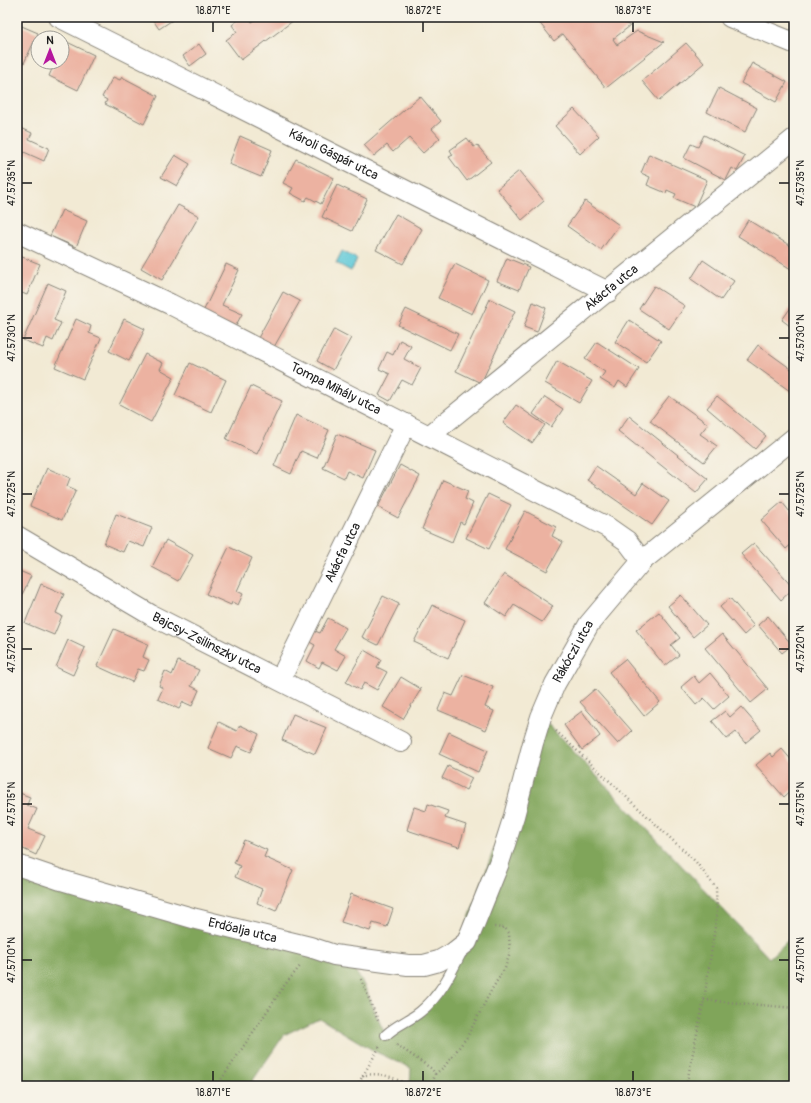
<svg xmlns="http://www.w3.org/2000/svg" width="811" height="1103" font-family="Pangolin,sans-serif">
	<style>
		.forest { fill: #80a55a; stroke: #4e603b }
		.water { fill: #5ec9d8; stroke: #3d727a }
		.building { fill: #ecb2a1 }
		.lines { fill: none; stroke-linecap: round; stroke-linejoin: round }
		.service-casing { stroke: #878378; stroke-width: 12 }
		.minor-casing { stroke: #878378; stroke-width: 22 }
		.path { stroke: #878378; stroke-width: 2.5; stroke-dasharray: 1 3; stroke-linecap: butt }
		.service { stroke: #fff; stroke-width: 10 }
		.minor { stroke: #fff; stroke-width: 20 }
		.ticks { fill: none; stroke: #1c1c1c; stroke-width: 1.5 }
		.labels { text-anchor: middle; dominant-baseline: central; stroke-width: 4; stroke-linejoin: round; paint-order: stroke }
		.street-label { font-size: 13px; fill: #1c1c1c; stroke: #f7f3e8 }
		.neatline { fill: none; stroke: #1c1c1c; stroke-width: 1.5 }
		.ticks-label { font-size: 10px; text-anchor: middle; fill: #1c1c1c }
	</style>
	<rect width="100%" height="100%" fill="#f7f3e8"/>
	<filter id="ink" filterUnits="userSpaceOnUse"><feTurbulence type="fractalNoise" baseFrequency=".025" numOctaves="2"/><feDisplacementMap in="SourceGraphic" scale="8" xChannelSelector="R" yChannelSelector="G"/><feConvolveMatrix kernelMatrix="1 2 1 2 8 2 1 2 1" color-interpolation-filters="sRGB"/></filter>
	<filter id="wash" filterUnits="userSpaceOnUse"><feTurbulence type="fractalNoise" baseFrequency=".012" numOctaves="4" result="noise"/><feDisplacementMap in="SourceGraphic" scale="16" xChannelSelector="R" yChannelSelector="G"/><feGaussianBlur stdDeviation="0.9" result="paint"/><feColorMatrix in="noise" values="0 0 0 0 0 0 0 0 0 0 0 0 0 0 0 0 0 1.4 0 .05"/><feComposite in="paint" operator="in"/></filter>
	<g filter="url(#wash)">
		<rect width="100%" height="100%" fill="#f2ead4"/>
		<path class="forest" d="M541 717 769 958 794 935V1086H410L411 1068 376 1052 319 1018 284 1035 249 1086H17V865L347 963C368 981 372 1011 386 1035L411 1018 448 977Z"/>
		<path class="water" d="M342 251 357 259 351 271 336 263Z"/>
		<g id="blocks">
			<path class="building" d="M151 17H177L159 29Z
				M242 17H248L252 22 260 17H298L241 60 226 40 237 32 232 25Z
				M543 17H595L592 19 597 23 605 17H613L630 26 613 39 617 45 637 31 664 42 606 88 563 34 554 41 538 21Z
				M17 24 38 33 24 63 17 59Z
				M65 41 94 55 78 90 49 76 55 62H62V48Z
				M686 43 704 63 659 101 642 81Z
				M199 44 206 54 190 66 183 56Z
				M752 63 787 82 776 102 741 83Z
				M113 77 120 80 122 77 158 96 144 124 105 104 107 100 102 97Z
				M719 88 757 108 745 132 707 112Z
				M420 96 441 121 432 129 440 138 423 153 409 138 393 152 387 145 374 156 364 145Z
				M574 109 599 136 580 154 555 126Z
				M17 126 32 133 29 139 49 148 44 161 24 152 17 168Z
				M704 135 745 156 737 171 732 168 726 180 684 158 691 144 698 147Z
				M240 136 272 150 261 177 229 164Z
				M467 138 474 147 477 145 491 162 467 181 449 157 453 155 450 150Z
				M649 154 707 180 695 207 674 198 676 194 667 190 666 193 647 185 650 177 641 173Z
				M175 155 190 164 177 186 161 177Z
				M296 159 334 178 321 204 308 197 305 201 290 193 293 188 283 183Z
				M519 171 544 201 522 220 497 189Z
				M337 185 367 199 352 231 322 217Z
				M585 201 619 225 601 250 567 226Z
				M178 205 199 216 162 280 141 268Z
				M62 210 87 221 76 247 50 236Z
				M396 214 422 229 403 264 376 250Z
				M748 220 794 248V264L791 269 738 236Z
				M17 255 40 264 27 295 17 291Z
				M507 258 529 267 519 290 497 281Z
				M703 260 734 281 721 300 691 279Z
				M226 264 239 270 222 305 242 314 234 329 202 314Z
				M455 264 488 280 472 314 438 298Z
				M48 283 66 291 54 320 61 323 53 341 47 338 43 348 23 340Z
				M654 286 685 306 669 329 639 309Z
				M283 292 300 301 274 347 258 338Z
				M490 299 515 311 481 383 456 371Z
				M533 302 546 308 537 332 524 327Z
				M794 303V329L782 320Z
				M406 309 458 334 450 350 398 325Z
				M76 319 91 326 89 333 101 338 83 379 55 367Z
				M124 319 145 329 129 361 109 351Z
				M629 320 661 341 646 362 615 342Z
				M334 329 351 338 333 370 317 361Z
				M400 340 411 346 404 359 421 368 412 385 402 380 390 401 379 395 390 374 379 369 387 352 393 355Z
				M597 342 639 369 627 387 619 381 615 388 600 379 605 372 585 359Z
				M758 345 794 371V394L747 360Z
				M794 353V361L790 358Z
				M145 354 163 363 160 369 174 377 151 422 119 405Z
				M557 361 592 381 579 403 545 383Z
				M190 363 226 380 211 412 175 395Z
				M251 386 282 401 257 454 226 439Z
				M669 396 708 424 700 434 717 446 704 462 650 421Z
				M717 396 766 436 755 449 707 408Z
				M545 397 563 409 551 427 533 414Z
				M516 405 545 425 532 443 503 423Z
				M296 415 329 430 317 458 301 451 291 474 274 466Z
				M629 416 708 479 696 493 618 431Z
				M337 434 375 450 363 478 347 471 344 478 323 468Z
				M400 465 420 476 398 518 378 507Z
				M596 466 636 494 643 483 669 501 652 525 587 480Z
				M47 468 70 478 67 486 76 490 62 520 30 506Z
				M443 480 468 491 465 499 473 503 464 524 460 522 452 542 422 529Z
				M488 494 511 505 489 549 466 538Z
				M782 502 794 517V524L791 527 794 530V542L786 549 761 520Z
				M525 511 556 527 552 536 563 542 547 571 505 549Z
				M116 514 152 528 144 547 128 541 123 552 104 544Z
				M166 540 193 555 178 581 152 567Z
				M754 543 794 588 781 600 741 554Z
				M229 547 252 558 237 591 243 594 238 605 232 602 231 605 206 594Z
				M17 570 31 576 17 605Z
				M504 574 553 606 542 622 514 605 506 617 485 603Z
				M41 584 64 594 56 613 62 616 54 635 25 623Z
				M681 595 707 625 693 637 668 606Z
				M383 596 399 604 378 645 362 637Z
				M730 598 754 626 744 635 720 607Z
				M432 605 465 620 448 658 414 642Z
				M659 612 680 638 671 645 679 655 665 666 636 630Z
				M768 616 792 645 782 653 758 625Z
				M328 618 346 628 334 649 346 656 338 670 322 662 319 668 307 661 315 645 304 639 310 629 320 633Z
				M114 629 148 644 143 657 149 660 144 671 138 669 132 682 97 666Z
				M722 634 768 689 751 703 705 648Z
				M68 640 85 648 73 675 56 667Z
				M364 650 381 660 377 667 387 672 377 690 364 683 360 690 346 682Z
				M625 659 660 702 644 716 609 672Z
				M178 661 199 670 191 686 199 690 192 706 183 702 179 709 158 699 163 688 159 686 165 671 172 675Z
				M710 673 729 696 714 709 704 698 696 705 681 687 694 676 699 683Z
				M463 675 493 687 485 707 494 711 486 730 438 710 445 693 453 696Z
				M401 677 421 689 403 719 383 707Z
				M595 689 632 731 618 744 580 702Z
				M741 707 761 730 745 743 736 732 727 739 712 721 725 711 730 717Z
				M582 711 600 736 582 750 564 725Z
				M293 714 327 728 315 754 282 740Z
				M219 722 237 731 240 725 259 734 251 752 237 746 231 758 208 748Z
				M449 732 488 750 478 772 439 754Z
				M782 749 794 763V788L784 797 756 765 770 753 773 757Z
				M448 766 472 778 466 790 442 778Z
				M17 792 30 797 27 805 37 809 28 829 45 836 36 855 17 846Z
				M428 804 448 811 445 818 466 825 459 847 407 830 414 807 426 811Z
				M244 840 267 850 264 857 293 870 276 911 257 903 262 889 235 877 240 866 234 863Z
				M351 894 393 909 387 927 373 923 370 931 341 922Z"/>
		</g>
	</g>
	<g filter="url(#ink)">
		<use href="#blocks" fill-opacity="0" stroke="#878378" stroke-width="1"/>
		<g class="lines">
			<defs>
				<path id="service" d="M386 1035C396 1025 409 1021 420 1012 440 996 451 973 462 951"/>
				<g id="minor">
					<path id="s1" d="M59 17 608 292"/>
					<path d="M730 17 794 43"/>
					<path id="s2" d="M17 232 170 304 607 527 627 541 642 561"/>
					<path id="s3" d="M429 436 794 139"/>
					<path id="s4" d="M17 536 151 615 401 742"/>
					<path id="s5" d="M280 680 406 424"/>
					<path id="s6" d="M17 865 61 880 196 919 310 947 334 955 408 965H424L439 961 453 953 467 942 499 863 514 816 533 743 541 717 555 684 589 624 642 561 794 438"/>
				</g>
			</defs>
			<use href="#service" class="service-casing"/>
			<use href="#minor" class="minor-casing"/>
			<path class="path" d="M556 731 696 862 716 888 717 914 704 1000 686 1086
				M361 979 379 1023
				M704 1000 794 1008
				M397 1045 432 1069 435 1074 432 1086
				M435 1074 444 1067 467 1037 492 989 505 968 510 953 509 933 505 928 494 927
				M362 1076C380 1071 393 1077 409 1086
				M217 1086 284 986 301 965
				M357 1086 380 1046"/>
			<use href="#service" class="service"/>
			<use href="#minor" class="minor"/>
		</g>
	</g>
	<path class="ticks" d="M213 22V32M423 22V32M633 22V32M22 183H32M779 183H789M22 338H32M779 338H789M22 494H32M779 494H789M22 649H32M779 649H789M22 804H32M779 804H789M22 960H32M779 960H789M213 1071V1081M423 1071V1081M633 1071V1081"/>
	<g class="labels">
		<g class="street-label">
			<text stroke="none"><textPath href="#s1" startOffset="307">Károli Gáspár utca</textPath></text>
			<text stroke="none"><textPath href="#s3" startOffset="235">Akácfa utca</textPath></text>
			<text stroke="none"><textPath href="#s2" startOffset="355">Tompa Mihály utca</textPath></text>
			<text stroke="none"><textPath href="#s5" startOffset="142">Akácfa utca</textPath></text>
			<text stroke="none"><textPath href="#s4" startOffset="218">Bajcsy-Zsilinszky utca</textPath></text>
			<text stroke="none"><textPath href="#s6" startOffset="780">Rákóczi utca</textPath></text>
			<text stroke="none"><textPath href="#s6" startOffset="235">Erdőalja utca</textPath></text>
		</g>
	</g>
	<rect width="811" height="1103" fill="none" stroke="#f7f3e8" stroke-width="44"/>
	<g transform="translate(50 50)"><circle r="19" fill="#f7f3e8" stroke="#9f9d96"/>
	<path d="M0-3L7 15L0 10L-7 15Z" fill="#b5179e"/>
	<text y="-6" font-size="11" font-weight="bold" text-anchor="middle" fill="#1c1c1c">N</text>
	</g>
	<rect x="22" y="22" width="767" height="1059" class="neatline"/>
	<g class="ticks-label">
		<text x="213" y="14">18.871°E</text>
		<text x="423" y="14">18.872°E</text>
		<text x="633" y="14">18.873°E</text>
		<text transform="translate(11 183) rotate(-90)" y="4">47.5735°N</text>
		<text transform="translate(800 183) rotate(-90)" y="4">47.5735°N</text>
		<text transform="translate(11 338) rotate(-90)" y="4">47.5730°N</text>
		<text transform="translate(800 338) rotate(-90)" y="4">47.5730°N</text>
		<text transform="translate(11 494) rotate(-90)" y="4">47.5725°N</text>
		<text transform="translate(800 494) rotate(-90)" y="4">47.5725°N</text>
		<text transform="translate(11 649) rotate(-90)" y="4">47.5720°N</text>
		<text transform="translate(800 649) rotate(-90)" y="4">47.5720°N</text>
		<text transform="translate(11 804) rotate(-90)" y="4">47.5715°N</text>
		<text transform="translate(800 804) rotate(-90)" y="4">47.5715°N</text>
		<text transform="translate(11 960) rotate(-90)" y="4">47.5710°N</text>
		<text transform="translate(800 960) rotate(-90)" y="4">47.5710°N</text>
		<text x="213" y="1096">18.871°E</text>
		<text x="423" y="1096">18.872°E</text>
		<text x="633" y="1096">18.873°E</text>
	</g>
</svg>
